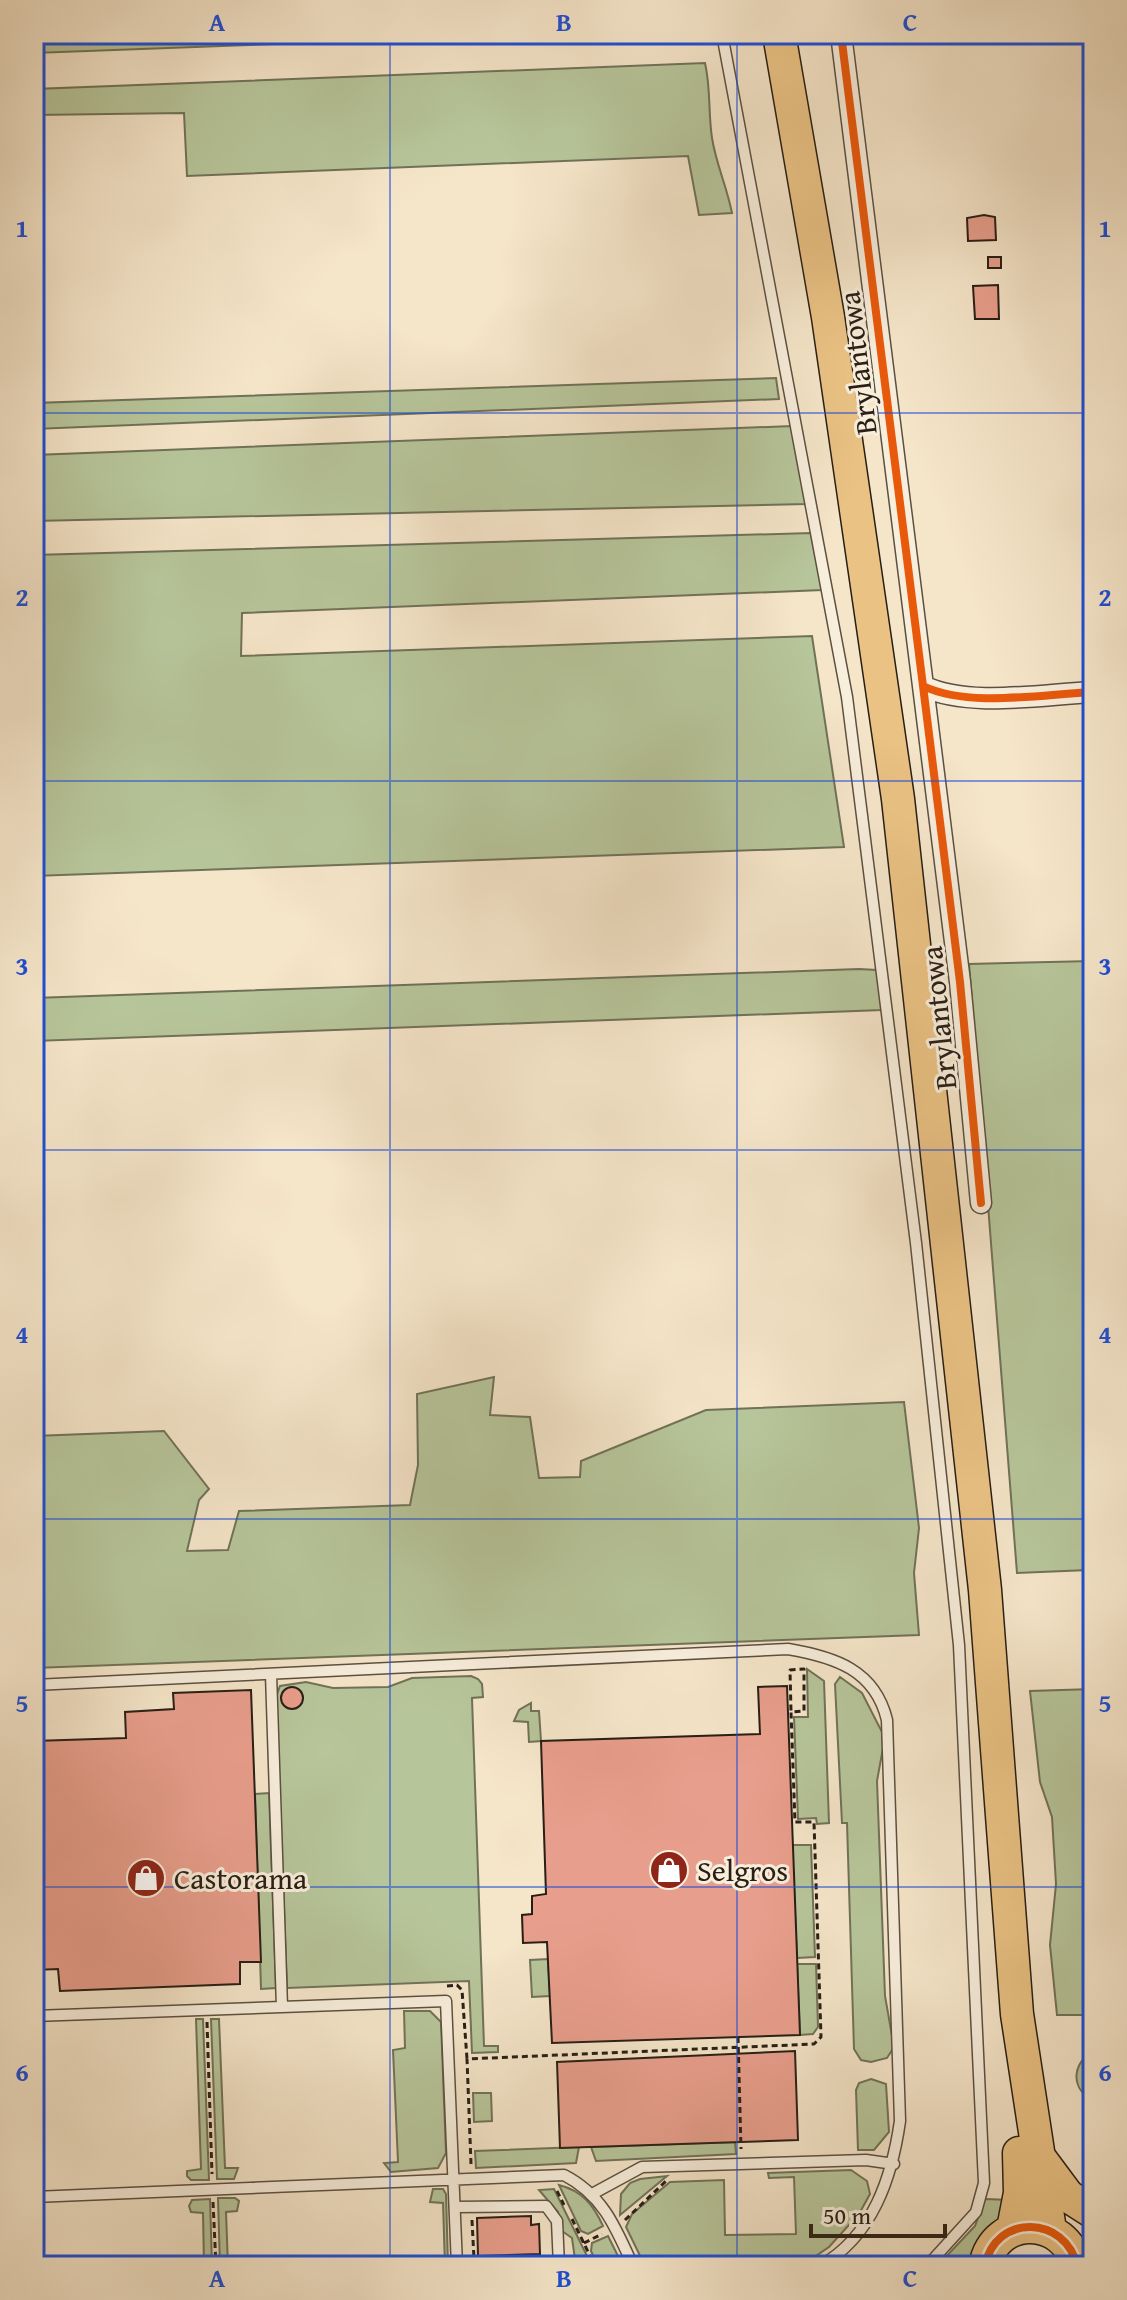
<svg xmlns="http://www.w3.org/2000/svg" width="1127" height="2300" font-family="'Gentium Book Plus',serif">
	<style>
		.green { fill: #b7c59a; stroke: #707258; stroke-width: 2 }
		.building { fill: #e89e8c; stroke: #281e15; stroke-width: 2 }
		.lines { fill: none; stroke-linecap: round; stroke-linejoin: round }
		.lane-casing { stroke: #5b5042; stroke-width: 13 }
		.street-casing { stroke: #5b5042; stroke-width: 23 }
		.primary-casing { stroke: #281e15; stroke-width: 35 }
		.path { stroke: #281e15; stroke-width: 3; stroke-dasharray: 6 4; stroke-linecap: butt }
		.lane { stroke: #f8eedc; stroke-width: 10 }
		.street { stroke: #f8eedc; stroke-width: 20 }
		.primary { stroke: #eac284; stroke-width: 32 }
		.cycleway-casing { stroke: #f8eedc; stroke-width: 13 }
		.cycleway { stroke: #e8590c; stroke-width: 8 }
		.grid { fill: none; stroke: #1d4ed8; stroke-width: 2; stroke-opacity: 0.55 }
		.labels { text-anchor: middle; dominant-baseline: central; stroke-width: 6; stroke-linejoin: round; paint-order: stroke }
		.street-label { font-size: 30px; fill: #281e15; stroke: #f8eedc }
		.poi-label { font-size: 30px; fill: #281e15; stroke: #f8eedc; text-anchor: start }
		.neatline { fill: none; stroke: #1d4ed8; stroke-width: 3 }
		.grid-label { font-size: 26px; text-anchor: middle; font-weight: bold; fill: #1d4ed8 }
	</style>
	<rect width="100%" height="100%" fill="#f5e5c9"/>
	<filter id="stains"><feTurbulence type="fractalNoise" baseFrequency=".0025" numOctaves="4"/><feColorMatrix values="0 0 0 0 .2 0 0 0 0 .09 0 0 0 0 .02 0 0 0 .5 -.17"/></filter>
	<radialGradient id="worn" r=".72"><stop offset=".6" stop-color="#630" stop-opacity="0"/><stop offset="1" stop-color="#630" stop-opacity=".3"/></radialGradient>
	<path class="green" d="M54 34H543L34 53V49Z
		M705 63C711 89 708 111 712 138 716 164 727 187 732 213L699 215 688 156 187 176 184 113 34 115V89Z
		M776 378 779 399 34 429V403Z
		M792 426 807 504 34 521V455Z
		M811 533 822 590 242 613 241 656 812 636 844 847 34 876V555Z
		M1093 961V1523L1085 1524 1088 1570 1017 1573 969 964Z
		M859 969 877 970 882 1010 34 1041V998Z
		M494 1377 490 1415 530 1417 539 1478 580 1477 581 1461 706 1410 904 1402 919 1528 914 1573 919 1635 34 1668V1436L164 1431 209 1489 199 1500 187 1551 228 1550 239 1511 410 1505 418 1465 417 1394Z
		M807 1669 824 1681 829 1823 817 1824 816 1818 798 1819 794 1717H808Z
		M471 1676 478 1679 482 1684 483 1697 472 1698 484 2046H498V2052L472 2053 469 1981 287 1988 276 1697 280 1686 306 1682 333 1688 388 1687 412 1678Z
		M840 1677 862 1693 882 1732 883 1748 877 1781 885 1996 894 2047 887 2058 871 2062 861 2060 854 2049 847 1823H842L835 1684Z
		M1093 1689V2015H1057L1050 1945 1056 1884 1052 1817 1040 1782 1030 1691Z
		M531 1703V1711H539L541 1741 529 1742 528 1722 514 1721 519 1710Z
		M269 1793 276 1988 261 1989 255 1794Z
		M792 1845H811L815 1957 797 1958Z
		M548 1959 550 1996 532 1997 530 1960Z
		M797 1964H816L818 2027 813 2034 800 2035Z
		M404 2011H430L441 2022 446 2153 438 2168 391 2172 384 2163 398 2162 393 2050 405 2048Z
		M196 2019H203L209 2180H191L187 2176V2171L201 2169Z
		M211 2019H219L225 2168H238L234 2179H217Z
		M1093 2051V2100C1070 2089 1072 2063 1093 2051Z
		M871 2079 886 2084 889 2132 874 2150H858L856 2090 859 2083Z
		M473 2093H491L492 2121 474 2122Z
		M735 2142 736 2154 596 2161 591 2147Z
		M579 2147 576 2163 476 2168 475 2151Z
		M851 2170 867 2181 870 2194 859 2214 829 2247 801 2266H645L626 2227 632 2214 670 2182 724 2180 725 2235 796 2234 794 2177 769 2178 768 2173Z
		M667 2176 620 2215 621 2194 630 2183 640 2179Z
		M559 2185C582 2191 593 2204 603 2226L588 2234 581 2231Z
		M433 2189H443L446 2194 448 2266H445L443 2203 430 2202Z
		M554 2189 592 2266H576L572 2238 562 2231 558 2212 539 2190Z
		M218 2198H235L239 2201 237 2211 226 2212 228 2266H220Z
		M210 2199 212 2266H204L203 2213 191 2212 189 2206 192 2200Z
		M985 2199 1010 2200 1005 2212 987 2231 971 2266H942L940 2263 975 2226Z
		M608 2236 623 2266H598L591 2251 592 2243Z"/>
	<path class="building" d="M984 215 995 217 996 240 968 241 967 218Z
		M988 257H1001V268H988Z
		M998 285 999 319H975L973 286Z
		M787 1686 800 2035 552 2043 547 1942 523 1943 522 1915 532 1914V1896L546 1894 541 1741 760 1734 758 1687Z
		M281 1698a11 11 0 1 1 22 0a11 11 0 1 1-22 0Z
		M251 1690 261 1962H240V1984L60 1991 58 1969 34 1970V1741L126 1738 125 1712 174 1709 173 1693Z
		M795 2051 798 2140 560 2148 557 2062Z
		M531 2216V2225L539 2224 540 2254 478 2256 477 2218Z"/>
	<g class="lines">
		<defs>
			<path id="lane" d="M722 34 847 697 916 1243 959 1645 984 2183 976 2212 927 2266
				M271 1674 282 2007
				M34 1685 788 1649C835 1657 875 1670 887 1720L900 2121C892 2177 873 2236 820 2266
				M34 2016 446 2001 457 2266
				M594 2193 642 2167 866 2160 894 2164
				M34 2197 564 2175C603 2195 616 2228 633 2266
				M455 2207 546 2206 557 2221 559 2266"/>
			<path id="street" d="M841 34 923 686C969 708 1043 694 1093 692
				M923 686 960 982 981 1203"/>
			<path id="primary" d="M779 34 828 317 898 799 985 1590 1017 2014 1050 2230
				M1039 2157 1068 2196 1093 2212
				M1013 2229 1020 2193 1019 2153
				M985 2266C995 2213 1066 2215 1077 2266"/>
		</defs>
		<use href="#lane" class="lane-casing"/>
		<use href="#street" class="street-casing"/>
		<use href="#primary" class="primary-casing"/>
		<path class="path" d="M447 1986 457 1985 462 1990 467 2059
			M207 2022 212 2174
			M738 2037 741 2149
			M471 2164 467 2059 814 2044 821 2037 814 1822H795L791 1712 804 1711V1669L790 1670 791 1712
			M557 2191 564 2205
			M213 2202 216 2266
			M572 2219 595 2266
			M472 2220 474 2259 499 2258 500 2266
			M625 2220 666 2181
			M584 2243 602 2234"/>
		<use href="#lane" class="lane"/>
		<use href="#street" class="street"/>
		<use href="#primary" class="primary"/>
		<defs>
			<path id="cycleway" d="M841 34 923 686C969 708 1043 694 1093 692
				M923 686 960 982 981 1203
				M985 2266C995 2213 1066 2215 1077 2266"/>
		</defs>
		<use href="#cycleway" class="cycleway-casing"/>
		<use href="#cycleway" class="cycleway"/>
	</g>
	<path class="grid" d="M390 34V2266M737 34V2266M34 413H1093M34 781H1093M34 1150H1093M34 1519H1093M34 1887H1093"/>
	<defs>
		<symbol id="shop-disc" viewBox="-11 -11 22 22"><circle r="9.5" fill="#8f2418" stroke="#f8eedc"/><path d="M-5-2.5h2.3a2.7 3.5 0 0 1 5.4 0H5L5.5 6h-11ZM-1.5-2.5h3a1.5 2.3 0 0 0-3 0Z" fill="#fff"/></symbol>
	</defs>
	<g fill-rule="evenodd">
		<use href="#shop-disc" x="647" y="1848" width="44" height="44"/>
		<use href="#shop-disc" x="124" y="1856" width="44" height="44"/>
	</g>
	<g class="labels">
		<g class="street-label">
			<text transform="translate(857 363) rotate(-97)">Brylantowa</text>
			<text transform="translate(938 1018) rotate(-96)">Brylantowa</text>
		</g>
		<g class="poi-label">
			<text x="697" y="1870">Selgros</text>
			<text x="174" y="1878">Castorama</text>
		</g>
	</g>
	<rect width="1127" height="2300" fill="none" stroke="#f5e5c9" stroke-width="88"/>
	<path d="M811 2224v12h134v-12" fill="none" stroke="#281e15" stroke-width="4"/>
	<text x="823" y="2224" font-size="24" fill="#281e15" stroke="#f8eedc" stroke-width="6" paint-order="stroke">50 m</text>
	<rect x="44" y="44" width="1039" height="2212" class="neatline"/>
	<g class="grid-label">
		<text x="217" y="31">A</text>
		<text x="564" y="31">B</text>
		<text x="910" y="31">C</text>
		<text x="22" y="237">1</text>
		<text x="1105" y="237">1</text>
		<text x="22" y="606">2</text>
		<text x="1105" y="606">2</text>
		<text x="22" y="975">3</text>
		<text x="1105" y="975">3</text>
		<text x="22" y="1343">4</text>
		<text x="1105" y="1343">4</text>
		<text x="22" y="1712">5</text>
		<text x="1105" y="1712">5</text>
		<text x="22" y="2081">6</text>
		<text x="1105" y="2081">6</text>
		<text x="217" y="2287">A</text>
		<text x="564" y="2287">B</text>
		<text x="910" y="2287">C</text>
	</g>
	<rect width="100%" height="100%" filter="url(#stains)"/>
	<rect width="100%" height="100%" fill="url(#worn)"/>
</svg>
